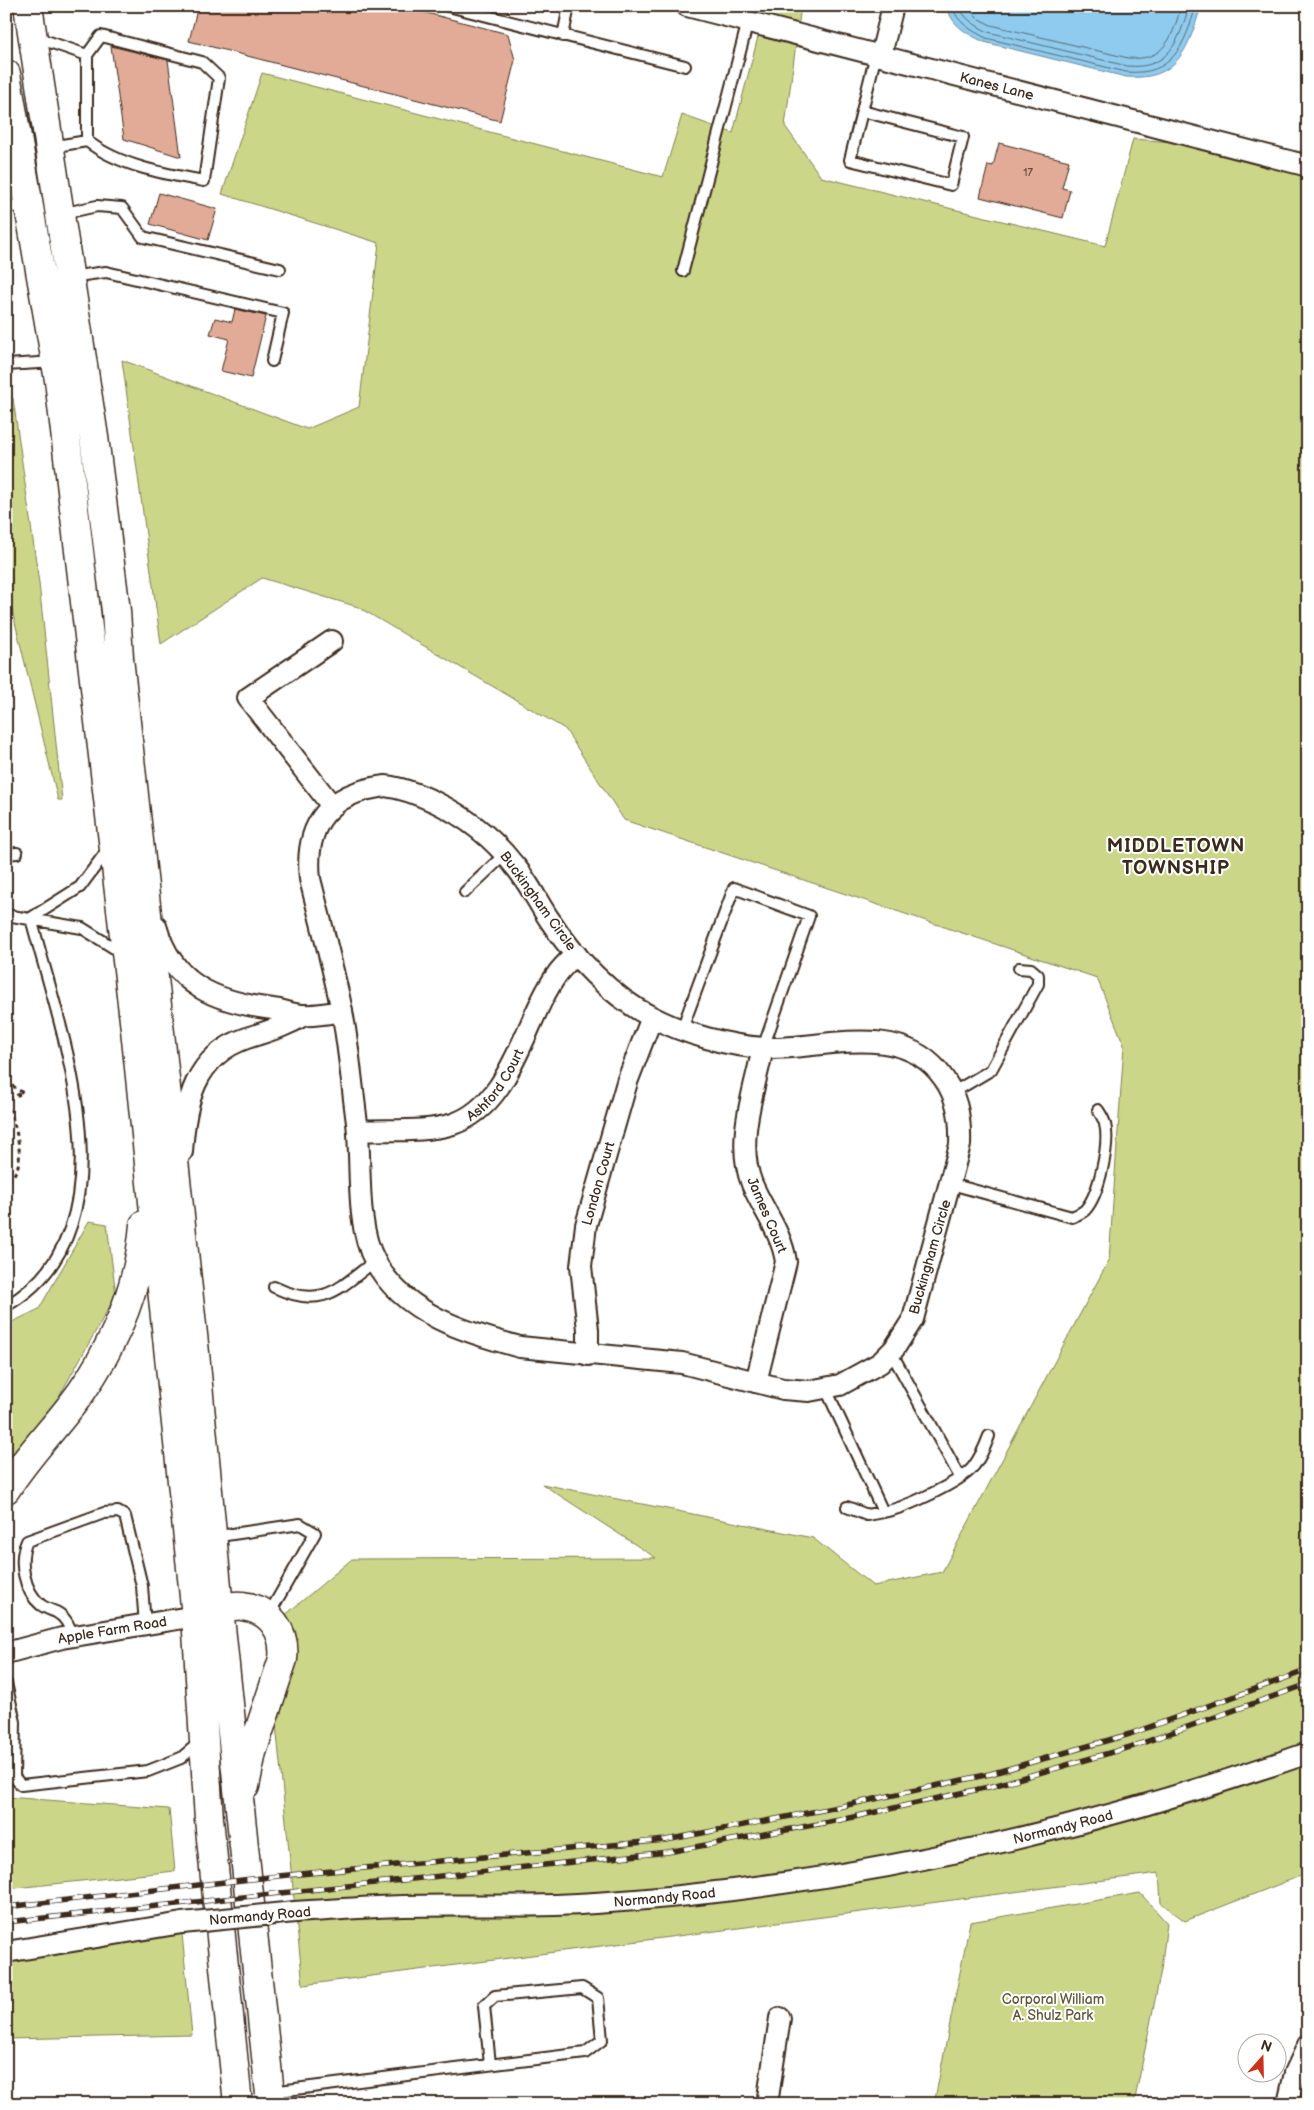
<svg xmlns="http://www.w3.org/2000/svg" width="1314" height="2110" font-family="'Balsamiq Sans',sans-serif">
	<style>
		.green { fill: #cbd689; stroke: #838054 }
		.water { fill: #8ecbee; stroke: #6d8b9b }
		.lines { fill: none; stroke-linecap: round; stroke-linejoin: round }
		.shore { stroke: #5c6a71; stroke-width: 1 }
		.building { fill: #e1ab97; stroke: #3b2a1e }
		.service-casing { stroke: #3b2a1e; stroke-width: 14 }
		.minor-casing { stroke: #3b2a1e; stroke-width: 24 }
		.trunk-casing { stroke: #3b2a1e; stroke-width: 31 }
		.path { stroke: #3b2a1e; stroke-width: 3; stroke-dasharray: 4 4; stroke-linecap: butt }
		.service { stroke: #fff; stroke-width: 10 }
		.minor { stroke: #fff; stroke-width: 20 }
		.trunk { stroke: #fff; stroke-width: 28 }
		.rail-casing { stroke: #3b2a1e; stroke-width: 5.5 }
		.rail { stroke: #fff; stroke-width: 4; stroke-dasharray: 11; stroke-linecap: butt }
		.minor-bridge-casing { stroke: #3b2a1e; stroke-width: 24; stroke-linecap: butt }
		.minor-bridge { stroke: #fff; stroke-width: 20 }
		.labels { text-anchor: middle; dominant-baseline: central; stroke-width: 4; stroke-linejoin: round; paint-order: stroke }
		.number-label { font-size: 11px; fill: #644a3c }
		.street-label { font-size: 14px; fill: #3b2a1e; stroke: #fff }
		.park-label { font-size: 14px; fill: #5f5539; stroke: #fff }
		.district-label { font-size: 19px; font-weight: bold; letter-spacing: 1px; fill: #3b2a1e; stroke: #fff }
	</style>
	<rect width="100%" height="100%" fill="#fff"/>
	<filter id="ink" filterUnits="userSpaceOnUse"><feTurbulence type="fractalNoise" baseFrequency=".02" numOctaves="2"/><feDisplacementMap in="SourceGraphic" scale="10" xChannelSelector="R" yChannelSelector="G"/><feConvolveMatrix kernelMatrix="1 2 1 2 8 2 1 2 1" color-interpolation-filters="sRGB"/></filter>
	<g filter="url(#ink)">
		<path class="green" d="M766 6H801L785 126 821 177 1105 246 1133 139 1308 152V1873L1185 1921 1161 1903 1159 1873 303 1985 268 1648 284 1616 352 1559 656 1558 542 1484 813 1538 873 1586 942 1572 1109 1260 1124 1045 1097 978 624 820 565 729 358 607 262 578 161 644 122 360 307 429 359 407 379 243 222 194 262 73 663 177 682 115 733 133Z
			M13 398 39 583 62 800H58L6 585V399Z
			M89 1221 107 1224 116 1295 6 1491V1325L39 1309Z
			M6 1797 169 1809 175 1871 6 1889Z
			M1140 1893 1167 1923 1161 1970 1134 2104H934L970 1922Z
			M182 1934 192 2035 6 2039V1962L97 1943Z"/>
		<path class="water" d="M947 6H1201C1188 50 1177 81 1126 77L984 42C968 34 951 26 947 6Z"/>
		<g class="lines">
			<path class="shore" d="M952 6C957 23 971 30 986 38L1126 72C1173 76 1184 46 1196 6
				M959 6C965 20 975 25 988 32L1127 66C1169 70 1179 41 1189 6
				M967 6 977 18 991 25 1128 58C1165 62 1173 36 1181 6"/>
		</g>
		<path class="building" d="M198 6H400L508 34 515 60 500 121 189 41Z
			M111 46 168 60 181 157 124 139Z
			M999 143 1069 161 1062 188 1070 190 1063 218 980 197 988 165 993 166Z
			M159 193 217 209 208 240 150 224Z
			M235 309 266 316 251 378 221 371 229 339 210 334 215 318 232 322Z"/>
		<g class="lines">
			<defs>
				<path id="service" d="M448 6 685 66
					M563 36 569 6
					M35 37 87 55V141L50 147
					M87 55 101 36 202 62 219 78 204 181C165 174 119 166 87 141
					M862 111 963 137 951 185 850 160 876 54
					M6 204 27 210
					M61 214 97 206 122 208 143 237 280 269
					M683 271 748 21
					M70 277 106 272 283 313 272 361
					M6 365 55 362
					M6 854 17 853
					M465 892 505 854
					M6 915 82 928 122 953
					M31 918 80 887 109 848
					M682 1029 734 888 809 916 763 1048
					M952 1093 991 1070 1038 984V975L1031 969 1019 968
					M951 1184 1072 1217C1076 1215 1082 1213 1085 1210 1099 1195 1110 1144 1105 1124 1104 1119 1101 1115 1098 1110
					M274 1287C323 1310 338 1289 375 1261
					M6 1306C139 1230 60 1031 31 918
					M891 1352 960 1477
					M826 1389 883 1512C903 1509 961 1482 973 1467 980 1458 985 1447 989 1436
					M847 1507 867 1515 883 1512
					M213 1537 300 1524 315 1533 273 1607 270 1616
					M73 1636C69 1626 66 1617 56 1612 51 1610 45 1608 41 1605 24 1591 18 1561 27 1541L104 1513 118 1512 125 1516 142 1586 145 1625
					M6 1683 15 1722 14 1777 21 1785 148 1771 181 1758 200 1742
					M271 2092 585 2053 602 2040 598 1998 582 1988 495 1996 484 2006 490 2064"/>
				<g id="minor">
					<path id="s1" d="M687 6 1308 166"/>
					<path d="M881 55 893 6"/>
					<path d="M385 786C403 788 418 794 435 802 466 817 493 838 514 865 528 881 537 901 549 919 574 957 611 997 652 1017 685 1034 728 1046 765 1048 820 1050 895 1021 938 1071 957 1093 961 1116 960 1145L913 1319 894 1349 880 1363 840 1385 809 1391 783 1389 682 1363 520 1347C467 1333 403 1314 375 1261 355 1224 362 1165 357 1123 352 1086 349 1048 342 1011 333 967 321 923 310 879 304 823 330 793 385 786Z"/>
					<path d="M332 806 248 698 332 641"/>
					<path d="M156 926C173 986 216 1002 273 1009 283 1010 293 1015 303 1015 316 1016 330 1013 342 1011"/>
					<path id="s2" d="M358 1131C388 1129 424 1133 453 1124 513 1104 524 1019 558 973 563 966 570 960 576 954"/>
					<path d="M182 1152C185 1103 194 1056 247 1038 268 1031 285 1027 304 1015"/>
					<path id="s3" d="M588 1355V1330L581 1266 586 1225 627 1082 652 1017"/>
					<path d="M756 1382 786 1262C782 1233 763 1210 752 1184 735 1141 754 1092 763 1048"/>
					<path id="s4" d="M6 1653 62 1638 196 1616 207 1612"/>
					<path id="s5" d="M295 1912C331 1910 367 1907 403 1906 467 1904 531 1908 595 1903 838 1887 1079 1833 1308 1753"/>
					<path d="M6 1952 182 1923"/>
					<path d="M767 2104 780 2018"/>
					<path d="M1288 2104 1295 2073 1308 2045"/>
				</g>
				<path id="trunk" d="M28 6 94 437 116 611 119 658 195 1353 219 1608 271 2104
					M6 74 59 380 135 1029 196 1616 209 1819 238 2104
					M6 1489C28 1454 58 1425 82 1391 117 1340 139 1286 144 1225
					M219 1608C226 1607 235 1605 242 1606 271 1609 286 1632 283 1659L252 1752 245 1786"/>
			</defs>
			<use href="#service" class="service-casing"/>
			<use href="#minor" class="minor-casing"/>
			<use href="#trunk" class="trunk-casing"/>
			<path class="path" d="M6 1031 9 1034 6 1038
				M6 1081 23 1093 7 1099C13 1122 32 1168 6 1181"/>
			<use href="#service" class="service"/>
			<use href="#minor" class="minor"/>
			<use href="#trunk" class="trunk"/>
			<defs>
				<path id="rail" d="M6 1907 278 1876 666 1840 838 1807 990 1774 1130 1734 1308 1670
					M6 1922 668 1852 840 1820 993 1786 1134 1746 1308 1684"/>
			</defs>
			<use href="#rail" class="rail-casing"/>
			<use href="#rail" class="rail"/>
			<defs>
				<path id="minor-bridge" d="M182 1923 295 1912"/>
			</defs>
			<use href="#minor-bridge" class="minor-bridge-casing"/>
			<use href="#minor-bridge" class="minor-bridge"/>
		</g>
	</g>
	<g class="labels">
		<g class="number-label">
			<text x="1028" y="172">17</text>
		</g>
		<g class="street-label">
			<text stroke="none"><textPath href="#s1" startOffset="320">Kanes Lane</textPath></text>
			<text transform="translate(538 901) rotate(54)">Buckingham Circle</text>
			<text stroke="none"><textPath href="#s2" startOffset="155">Ashford Court</textPath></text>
			<text stroke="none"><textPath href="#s3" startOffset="174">London Court</textPath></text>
			<text transform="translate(767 1215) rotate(67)">James Court</text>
			<text transform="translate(930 1257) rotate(-74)">Buckingham Circle</text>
			<text stroke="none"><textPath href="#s4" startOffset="109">Apple Farm Road</textPath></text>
			<text stroke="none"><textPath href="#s5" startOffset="775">Normandy Road</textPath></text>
			<text stroke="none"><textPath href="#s5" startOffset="370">Normandy Road</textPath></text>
			<text transform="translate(260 1916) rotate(-5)">Normandy Road</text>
		</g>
		<g class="park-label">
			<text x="1053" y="1999">Corporal William<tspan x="1053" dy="16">A. Shulz Park</tspan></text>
		</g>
		<g class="district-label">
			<text x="1176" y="846">MIDDLETOWN<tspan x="1176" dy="22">TOWNSHIP</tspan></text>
		</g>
	</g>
	<rect width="1314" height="2110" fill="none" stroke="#fff" stroke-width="25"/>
	<rect x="12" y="12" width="1289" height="2085" fill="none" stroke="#3b2a1e" stroke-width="2" filter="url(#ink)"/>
	<g transform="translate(1262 2058) rotate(20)"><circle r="24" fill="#ffffff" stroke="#b1aaa5"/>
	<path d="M0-4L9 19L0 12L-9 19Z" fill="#c8321e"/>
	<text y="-8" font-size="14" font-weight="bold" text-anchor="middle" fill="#3b2a1e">N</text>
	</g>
</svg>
